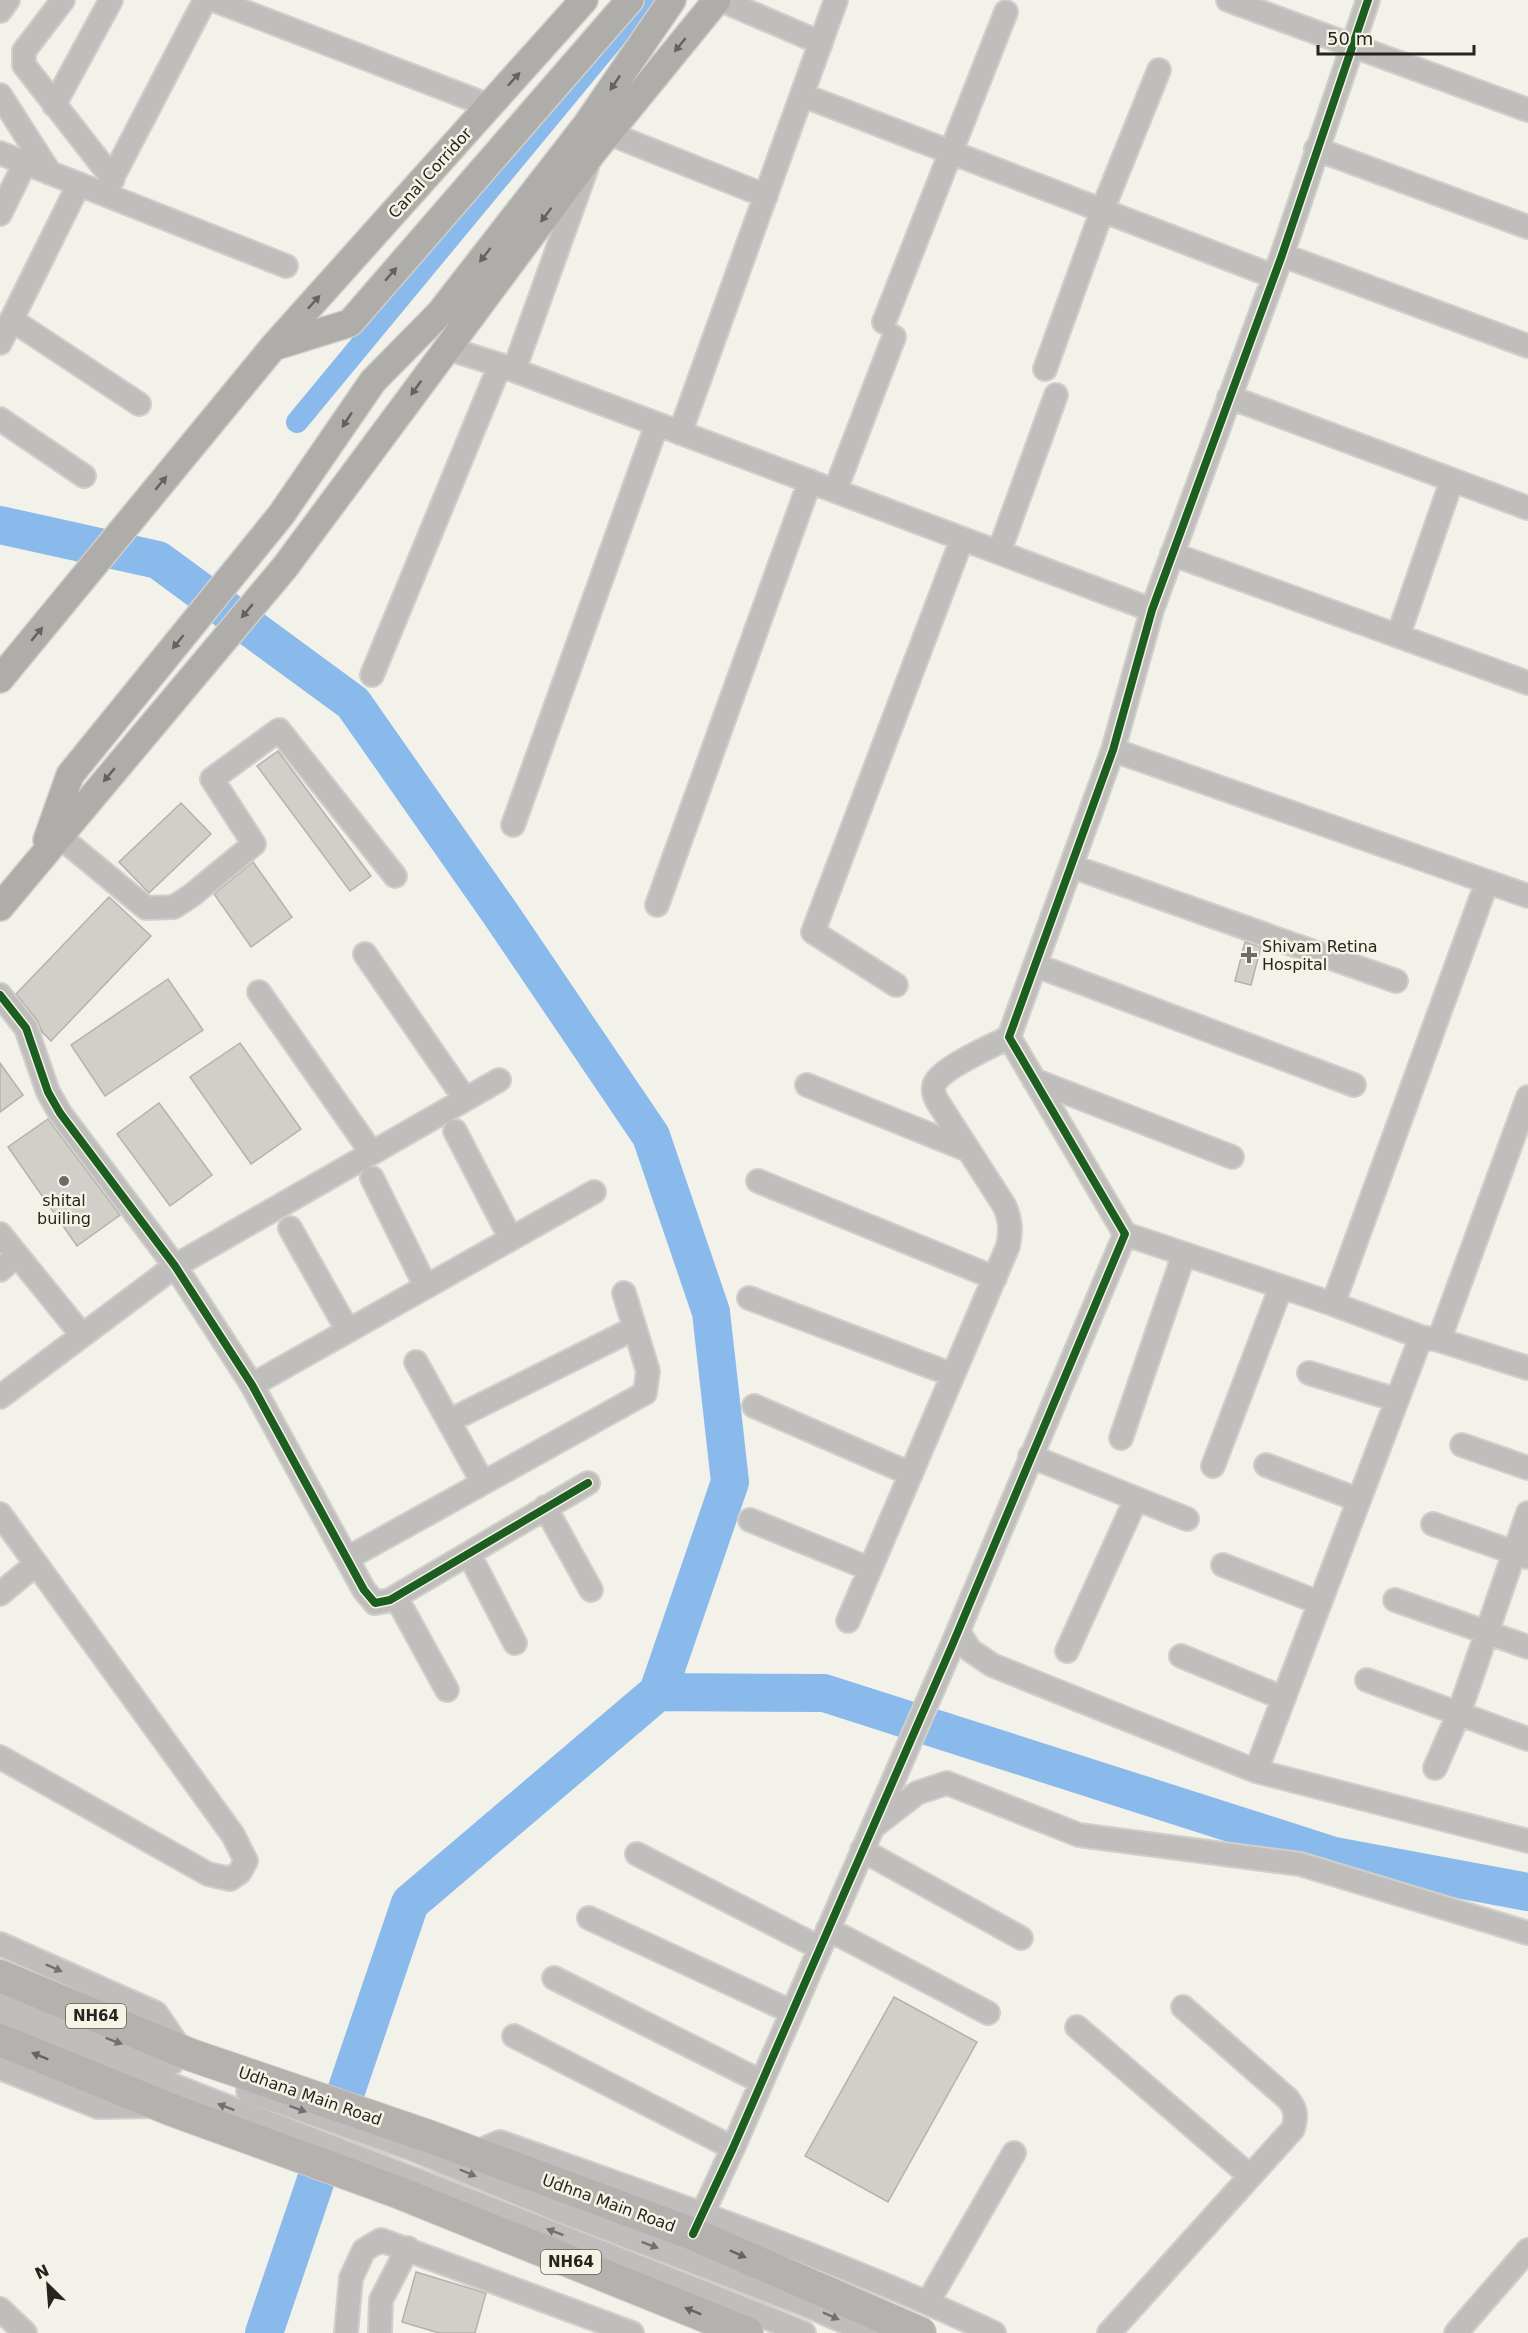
<svg xmlns="http://www.w3.org/2000/svg" width="1528" height="2333" font-family="'DejaVu Sans',sans-serif">
	<style>
		.lines { fill: none; stroke-linecap: round; stroke-linejoin: round }
		.canal { stroke: #89baeb; stroke-width: 22 }
		.river { stroke: #89baeb; stroke-width: 38 }
		.building { fill: #d0cfc9; stroke: #b3b2ac; stroke-width: 1.5 }
		.minor-casing { stroke: #d0cfca; stroke-width: 26 }
		.major-casing { stroke: #d0cfca; stroke-width: 30 }
		.highway-casing { stroke: #d0cfca; stroke-width: 34 }
		.minor { stroke: #c0bebc; stroke-width: 22 }
		.major { stroke: #afadaa; stroke-width: 27 }
		.highway { stroke: #b4b1ae; stroke-width: 32 }
		.cycleway-casing { stroke: #f6f3e6; stroke-width: 11 }
		.cycleway { stroke: #1b5e20; stroke-width: 8 }
		.oneway { fill: #63625e }
		.oneway2 { fill: #72716e }
		.oneway3 { fill: #65635f }
		.poi-dot { fill: #6d6c66; stroke: #f6f3e6; stroke-width: 2 }
		.labels { text-anchor: middle; dominant-baseline: central; stroke-width: 5; stroke-linejoin: round; paint-order: stroke }
		.shield { fill: #f6f3e6; stroke: #64625b; stroke-width: 1.5 }
		.shield-label { font-size: 15px; font-weight: bold; fill: #25241f }
		.street-label { font-size: 16px; fill: #25241f; stroke: #f6f3e6 }
		.poi-label { font-size: 16px; fill: #25241f; stroke: #f6f3e6; text-anchor: start }
	</style>
	<rect width="100%" height="100%" fill="#f2f1ea"/>
	<g class="lines">
		<path class="canal" d="M297 422 646 0"/>
		<path class="river" d="M0 525 158 560 353 703 500 913 651 1136 711 1312 730 1482 658 1692
			M264 2333 410 1903 658 1692 824 1693 1334 1856 1528 1892"/>
	</g>
	<path class="building" d="M278 751 371 876 350 891 257 766Z
		M181 803 211 834 149 893 119 862Z
		M253 862 292 917 251 947 214 894Z
		M109 897 151 936 51 1041 42 1032 37 1020 16 994Z
		M1245 942 1261 947 1251 985 1235 981Z
		M168 979 203 1030 105 1096 71 1045Z
		M240 1043 301 1129 251 1164 190 1077Z
		M0 1063 23 1095 0 1112Z
		M159 1103 212 1175 170 1206 117 1134Z
		M48 1119 120 1215 77 1246 8 1147Z
		M894 1997 977 2042 888 2202 805 2156Z
		M416 2272 486 2293 475 2333H439L402 2322Z"/>
	<g class="lines">
		<defs>
			<path id="minor" d="M63 0 24 51V65L113 179
				M214 0 490 106
				M721 0 821 43
				M1228 0 1528 110
				M0 11 8 0
				M0 95 50 173
				M802 95 1273 276
				M54 105 111 0
				M608 133 766 196
				M1316 149 1528 227
				M0 153 286 266
				M106 190 205 0
				M0 214 25 163
				M1282 255 1528 346
				M12 320 139 404
				M884 322 1006 12
				M0 343 79 184
				M446 348 500 365 1152 610
				M1045 369 1102 211 1159 70
				M514 370 587 167
				M1229 397 1528 508
				M0 419 84 476
				M680 433 836 0
				M835 491 894 337
				M999 552 1056 395
				M1172 554 1528 683
				M1398 636 1452 480
				M372 675 500 365
				M1113 750 1528 896
				M513 825 657 424
				M59 836 146 908 174 907 192 895 254 844 212 779 279 730 395 876
				M1071 866 1396 981
				M657 905 810 481
				M365 954 465 1099
				M1035 965 1354 1085
				M896 985 813 932 962 539
				M259 992 372 1153
				M0 995 26 1028 48 1092 60 1113 175 1266 252 1385 364 1590 375 1603 390 1600 588 1483
				M1034 1080 1232 1157
				M807 1085 968 1150
				M455 1131 511 1239
				M372 1178 426 1287
				M758 1181 995 1278
				M290 1228 348 1331
				M0 1234 82 1335
				M1125 1234 1333 1304 1421 1337 1439 1340 1528 1368
				M0 1270 17 1255
				M749 1298 953 1375
				M1333 1304 1487 882
				M1439 1340 1528 1097
				M416 1362 483 1483
				M1309 1373 1397 1400
				M252 1385 594 1192
				M0 1397 175 1266 499 1080
				M754 1406 911 1474
				M449 1421 635 1328
				M1121 1438 1184 1254
				M1462 1445 1528 1468
				M1030 1456 1187 1519
				M1266 1465 1359 1500
				M1213 1466 1281 1287
				M545 1507 591 1590
				M0 1514 233 1835 246 1861 240 1872 230 1879 208 1874 0 1757
				M750 1520 870 1569
				M1433 1524 1527 1557
				M469 1554 515 1643
				M348 1558 645 1393 648 1371 624 1293
				M1223 1565 1320 1603
				M0 1594 36 1564
				M396 1597 447 1690
				M1395 1600 1528 1647
				M848 1621 1008 1246C1011 1230 1011 1220 1004 1205L937 1101C934 1095 932 1089 935 1083 944 1066 991 1047 1009 1037
				M958 1631 970 1650 992 1665 1256 1771 1528 1841
				M1067 1651 1136 1499
				M1181 1656 1283 1698
				M1367 1680 1528 1739
				M1435 1768 1459 1713 1528 1513
				M1256 1771 1421 1337
				M873 1827 917 1793 947 1783 1079 1835 1300 1864 1528 1933
				M862 1850 1021 1938
				M637 1854 820 1948
				M589 1918 792 2012
				M828 1929 988 2013
				M0 1944 156 2013 182 2051
				M554 1978 762 2082
				M0 1998 172 2063
				M0 2017C267 2124 537 2224 804 2333
				M1077 2027 1250 2176
				M514 2036 733 2148
				M0 2068 98 2107 155 2106
				M248 2091 414 2150 563 2212 806 2305 870 2333
				M474 2153 500 2142C667 2201 834 2258 994 2333
				M693 2234 733 2148 951 1648 1125 1234 1009 1037 1113 750 1152 610 1282 255 1368 0
				M928 2302 1014 2153
				M0 2309 25 2333
				M346 2333 351 2278 364 2250 381 2240 632 2333
				M380 2333 381 2300 408 2248
				M1109 2333 1293 2129C1297 2116 1296 2109 1288 2099L1183 2007
				M1456 2333 1528 2250"/>
			<path id="major" d="M276 346 350 323 630 0
				M0 679 274 346 584 0
				M47 840 70 775 281 515 373 381 440 313 587 124 672 0
				M0 907 285 567 593 152 717 0"/>
			<path id="highway" d="M0 1976 191 2055 428 2136 693 2234 920 2333
				M0 2040 172 2110 395 2191 747 2333"/>
		</defs>
		<use href="#minor" class="minor-casing"/>
		<use href="#major" class="major-casing"/>
		<use href="#highway" class="highway-casing"/>
		<use href="#minor" class="minor"/>
		<use href="#major" class="major"/>
		<use href="#highway" class="highway"/>
		<defs>
			<path id="cycleway" d="M0 995 26 1028 48 1092 60 1113 175 1266 252 1385 364 1590 375 1603 390 1600 588 1483
				M693 2234 733 2148 951 1648 1125 1234 1009 1037 1113 750 1152 610 1282 255 1368 0"/>
		</defs>
		<use href="#cycleway" class="cycleway-casing"/>
		<use href="#cycleway" class="cycleway"/>
	</g>
	<defs><path id="oneway-solid" d="M-6-.8H1V-3.2L6.5 0L1 3.2V.8H-6Z" transform="scale(1.5)"/></defs>
	<g class="oneway">
		<use href="#oneway-solid" transform="translate(680 45) rotate(129)"/>
		<use href="#oneway-solid" transform="translate(514 79) rotate(-48)"/>
		<use href="#oneway-solid" transform="translate(615 83) rotate(124)"/>
		<use href="#oneway-solid" transform="translate(546 215) rotate(127)"/>
		<use href="#oneway-solid" transform="translate(485 255) rotate(128)"/>
		<use href="#oneway-solid" transform="translate(391 274) rotate(-49)"/>
		<use href="#oneway-solid" transform="translate(314 302) rotate(-48)"/>
		<use href="#oneway-solid" transform="translate(416 388) rotate(126)"/>
		<use href="#oneway-solid" transform="translate(347 420) rotate(123)"/>
		<use href="#oneway-solid" transform="translate(161 483) rotate(-50)"/>
		<use href="#oneway-solid" transform="translate(247 611) rotate(130)"/>
		<use href="#oneway-solid" transform="translate(37 634) rotate(-50)"/>
		<use href="#oneway-solid" transform="translate(178 642) rotate(129)"/>
		<use href="#oneway-solid" transform="translate(109 775) rotate(130)"/>
	</g>
	<g class="oneway2">
		<use href="#oneway-solid" transform="translate(54 1968) rotate(24)"/>
		<use href="#oneway-solid" transform="translate(114 2041) rotate(21)"/>
		<use href="#oneway-solid" transform="translate(226 2107) rotate(-159)"/>
		<use href="#oneway-solid" transform="translate(298 2109) rotate(20)"/>
		<use href="#oneway-solid" transform="translate(468 2173) rotate(23)"/>
		<use href="#oneway-solid" transform="translate(555 2232) rotate(-159)"/>
		<use href="#oneway-solid" transform="translate(650 2245) rotate(21)"/>
		<use href="#oneway-solid" transform="translate(831 2316) rotate(24)"/>
	</g>
	<g class="oneway3">
		<use href="#oneway-solid" transform="translate(40 2056) rotate(-158)"/>
		<use href="#oneway-solid" transform="translate(738 2254) rotate(24)"/>
		<use href="#oneway-solid" transform="translate(693 2311) rotate(-158)"/>
	</g>
	<g class="poi-dot">
		<path d="M1246 946h6v6h6v6h-6v6h-6v-6h-6v-6h6z"/>
		<circle cx="64" cy="1181" r="6"/>
	</g>
	<g class="labels">
		<g class="shield">
			<rect x="66" y="2004" width="60" height="24" rx="4.5"/>
			<rect x="541" y="2250" width="60" height="24" rx="4.5"/>
		</g>
		<g class="shield-label">
			<text x="96" y="2016">NH64</text>
			<text x="571" y="2262">NH64</text>
		</g>
		<g class="street-label">
			<text transform="translate(430 173) rotate(-48)">Canal Corridor</text>
			<text transform="translate(310 2096) rotate(19)">Udhana Main Road</text>
			<text transform="translate(609 2203) rotate(20)">Udhna Main Road</text>
		</g>
		<g class="poi-label">
			<text x="1262" y="946">Shivam Retina<tspan x="1262" dy="18">Hospital</tspan></text>
			<text x="64" y="1200" text-anchor="middle">shital<tspan x="64" dy="18">builing</tspan></text>
		</g>
	</g>
	<g transform="translate(48 2285) rotate(335)" stroke="#f6f3e6" stroke-width="4.5" paint-order="stroke">
	<path d="M0-4.5L10 22L0 15L-10 22Z" fill="#25241f"/>
	<text y="-9" font-size="16" font-weight="bold" text-anchor="middle" fill="#25241f">N</text>
	</g>
	<path d="M1318 45v9h156v-9" fill="none" stroke="#25241f" stroke-width="3"/>
	<text x="1327" y="45" font-size="18" fill="#25241f" stroke="#f6f3e6" stroke-width="4.5" paint-order="stroke">50 m</text>
</svg>
